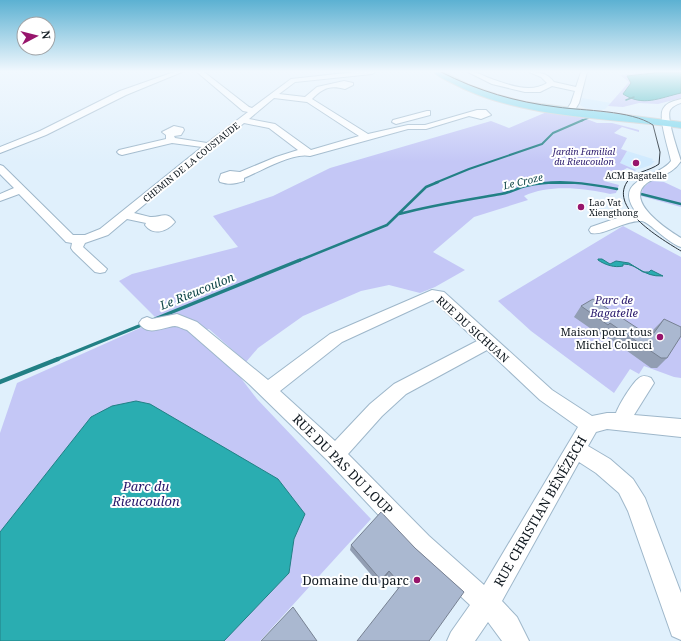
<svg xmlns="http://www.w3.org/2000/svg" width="681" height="641" font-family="'Noto Serif',serif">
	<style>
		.built { fill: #d0eafe }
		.green { fill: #c4c7f6 }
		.water { fill: #2aadb1; stroke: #228085 }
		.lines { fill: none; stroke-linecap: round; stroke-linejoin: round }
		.stream-far4 { stroke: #228085; stroke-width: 1.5 }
		.stream-far3 { stroke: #228085; stroke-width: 2 }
		.stream-far2 { stroke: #228085; stroke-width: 2.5 }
		.stream-far1 { stroke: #228085; stroke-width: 3.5 }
		.stream { stroke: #228085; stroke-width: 4.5 }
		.minor-casing { stroke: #9eb7ca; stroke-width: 2 }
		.major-casing { stroke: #cfd1d2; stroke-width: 2 }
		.minor { fill: #fff; fill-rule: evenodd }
		.major { fill: #7dd7ec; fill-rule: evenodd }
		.tram { stroke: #273139; stroke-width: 1 }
		.wall { fill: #929eb3 }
		.shaded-wall { fill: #778192 }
		.building { fill: #aab8d0; stroke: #778192 }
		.poi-dot { fill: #97156c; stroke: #fff; stroke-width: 1.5 }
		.labels { text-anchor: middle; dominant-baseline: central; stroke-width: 4; stroke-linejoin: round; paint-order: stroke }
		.far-park-label { font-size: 9px; font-style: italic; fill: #27176b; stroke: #fff }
		.far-street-label { font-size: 9px; fill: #0e171e; stroke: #fff }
		.far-poi-label { font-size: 9px; fill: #0e171e; stroke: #fff }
		.far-water-label { font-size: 10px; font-style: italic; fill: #0e4547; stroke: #fff }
		.park-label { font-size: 11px; font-style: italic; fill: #27176b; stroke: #fff }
		.street-label { font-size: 11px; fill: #0e171e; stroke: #fff }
		.poi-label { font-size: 11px; fill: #0e171e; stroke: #fff; text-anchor: end }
		.water-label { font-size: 12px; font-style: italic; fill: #0e4547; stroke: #fff }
		.near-street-label { font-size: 13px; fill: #0e171e; stroke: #fff }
		.near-park-label { font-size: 13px; font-style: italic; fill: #27176b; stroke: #fff }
		.near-poi-label { font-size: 13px; fill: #0e171e; stroke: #fff; text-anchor: end }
	</style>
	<rect width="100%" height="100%" fill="#e0f0fc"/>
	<path class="built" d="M582 98 611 103 605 109 600 110 587 109 580 105Z
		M627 151 653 159 652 161H655L651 165 636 170 620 163Z"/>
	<path class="green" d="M653 72H681V98L658 104 639 103 623 107 608 106 629 82 620 75Z
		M549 111 579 116 597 123H612L639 130V132L622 127 614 133 627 138 621 149 627 151 620 163 636 170 635 171 627 168 604 181 619 185 616 193 610 194C584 188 549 184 524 196L528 200 474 217 433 252 465 270 435 287 420 293 389 285 361 291 303 316 258 348 246 362 209 329 204 330 184 323 237 373 257 399 371 519 260 641H0V433L17 383 158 320 119 281 132 274 238 247 213 216 273 196 330 168 491 121 509 128Z
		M651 181 664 182 681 190V207L641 196 643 188Z
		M623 226 681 257V378L674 377 644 366 639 374 630 369 614 393 531 331 498 301Z"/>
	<path class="water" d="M655 72H681V93C659 98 643 107 623 94L631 83 627 76 654 73Z
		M598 259H602L610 264 616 261 629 263 643 272H649L651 270 663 276C642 277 639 264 623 264V266C615 268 605 265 598 260Z
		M136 401 150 404 278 479 305 514 294 539 289 573 224 641H0V532L91 417 112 406Z"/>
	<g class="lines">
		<path class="stream-far4" d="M626 100 634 97
			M581 121 593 116"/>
		<path class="stream-far3" d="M435 183 469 169 542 144 553 133 583 120
			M545 183H578"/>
		<path class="stream-far2" d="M641 194 681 204
			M399 214C432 205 466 200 501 194 510 193 517 188 526 186 556 179 587 183 617 189
			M298 261 387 225 426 187 438 182"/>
		<path class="stream-far1" d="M155 319 300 260
			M55 360 144 324"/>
		<path class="stream" d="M0 382 58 359"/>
		<defs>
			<path id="minor" d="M174 72H182L126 95 46 135 0 153V147L40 131 120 91Z
				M197 72H204L249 107 252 108 291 79 355 72H375L372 74 295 82 279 94 305 97 317 87 344 81 353 83V85L345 89C330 85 323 88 312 99L368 134 408 125H425L477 110H486L491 115 481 119 469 116 426 129H408L310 156C293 152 261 171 244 178V181C234 184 230 185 220 182L219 180 221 174 230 171 240 172 276 157 298 150 269 128 244 123 134 213C139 214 145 216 150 217 161 218 166 210 175 222 167 232 153 236 145 225L146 223 127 219 108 235 85 243 83 247 107 269 105 272 100 273 95 272 73 251 71 248 72 243 66 242 19 194 0 201V194L14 188 0 174V165L3 166 73 235H85L100 229 202 147 172 143 122 155 119 154 117 152 119 150 166 139V135L162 132 174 126 183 128 184 130 181 135 174 136 175 138 207 143 248 112 243 111ZM274 98 307 102 359 136 311 150 275 124 249 119Z
				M468 72C476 71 481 75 489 78 506 84 530 94 547 83L541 77 529 72C540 72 547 73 554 82L576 87 581 72H587L579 103 573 113H570L566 111 571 103 575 91 552 86 540 92H525L492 84Z
				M681 99V103C677 104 673 106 670 110 666 118 678 151 681 161 671 176 660 174 647 183 623 201 668 230 681 238V247C669 244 649 222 642 221 624 220 604 236 591 233L589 230 591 227 623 216 638 215C609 178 658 179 671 161 669 150 658 118 663 109 667 102 674 101 681 99Z
				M427 111H430V115L396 124 392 122 393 120Z
				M432 290 444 292 552 390 592 416 607 413H616C619 405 632 383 639 378 643 375 647 376 651 378L654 383 634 415 681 419V437L607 429 596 432 588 446 610 459 633 479 645 498 681 593V640L672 636 628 511 619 493 596 473 579 462 502 601 517 617 529 641H502L488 622 475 641H447L451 632 470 605 413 552 328 461 249 384 187 330C183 329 178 326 175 326 163 327 147 337 139 323L142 319 147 317 152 319 177 314 197 322 268 380 330 334ZM433 300 477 341 394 384 370 404 335 441 280 391 342 342ZM487 350 540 400 578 427 484 585 429 536 348 454 382 416 406 394Z"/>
			<path id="major" d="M434 72H444L469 85 498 95 525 102 681 122V128C607 117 519 119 452 83 446 80 438 77 434 72Z"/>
		</defs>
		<use href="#minor" class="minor-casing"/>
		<use href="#major" class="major-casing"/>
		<use href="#minor" class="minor"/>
		<use href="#major" class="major"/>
		<path class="tram" d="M441 72C478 91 516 102 557 107 584 111 631 110 653 125L660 152 659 164C650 171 633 172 627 182 609 209 663 240 681 251"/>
	</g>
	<path class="wall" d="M581 306 650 336 654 329 664 319 667 358 657 368H651L602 333 600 335 574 317Z
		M351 545 415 548 464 592 398 589 387 575 379 584 350 550Z"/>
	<path class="shaded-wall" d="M389 571 387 575 379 584 381 580Z"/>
	<path class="building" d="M593 299 651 337 664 319 681 327V336L667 358H661L610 323 608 325 581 306Z
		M381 512 415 548 464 592 429 641H357L401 585 389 571 381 580 351 545Z
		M293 607 317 641H261Z"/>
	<linearGradient id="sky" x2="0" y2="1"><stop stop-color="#5cb1d2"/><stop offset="0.44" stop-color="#f1f8fe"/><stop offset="1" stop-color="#f1f8fe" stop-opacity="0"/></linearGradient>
	<rect width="681" height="162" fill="url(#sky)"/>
	<g class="poi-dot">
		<circle cx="636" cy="163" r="4"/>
		<circle cx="581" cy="207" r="4"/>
		<circle cx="660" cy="337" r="4"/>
		<circle cx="417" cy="580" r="4"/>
	</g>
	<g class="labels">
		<g class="far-park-label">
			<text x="584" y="151">Jardin Familial<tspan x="584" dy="10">du Rieucoulon</tspan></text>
		</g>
		<g class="far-street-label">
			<text transform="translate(191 162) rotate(-39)">CHEMIN DE LA COUSTAUDE</text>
		</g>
		<g class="far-poi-label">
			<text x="636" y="175">ACM Bagatelle</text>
			<text x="589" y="202" text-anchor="start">Lao Vat<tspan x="589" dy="10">Xiengthong</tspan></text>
		</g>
		<g class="far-water-label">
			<text transform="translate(523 181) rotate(-13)">Le Croze</text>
		</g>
		<g class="park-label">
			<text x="614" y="299">Parc de<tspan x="614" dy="13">Bagatelle</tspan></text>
		</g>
		<g class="street-label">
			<text transform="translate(473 329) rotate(42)">RUE DU SICHUAN</text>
		</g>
		<g class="poi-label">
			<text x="652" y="331">Maison pour tous<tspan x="652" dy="13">Michel Colucci</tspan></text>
		</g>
		<g class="water-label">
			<text transform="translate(197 291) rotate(-22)">Le Rieucoulon</text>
		</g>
		<g class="near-street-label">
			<text transform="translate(343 464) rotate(45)">RUE DU PAS DU LOUP</text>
			<text transform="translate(540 511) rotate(-60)">RUE CHRISTIAN BÉNÉZECH</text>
		</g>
		<g class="near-park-label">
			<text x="146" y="486">Parc du<tspan x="146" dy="15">Rieucoulon</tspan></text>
		</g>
		<g class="near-poi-label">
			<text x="409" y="580">Domaine du parc</text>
		</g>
	</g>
	<g transform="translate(36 36) rotate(83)"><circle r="19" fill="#ffffff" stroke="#9fa2a5"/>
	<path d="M0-3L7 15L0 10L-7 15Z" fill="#97156c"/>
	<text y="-6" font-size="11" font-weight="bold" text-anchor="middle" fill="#0e171e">N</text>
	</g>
</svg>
